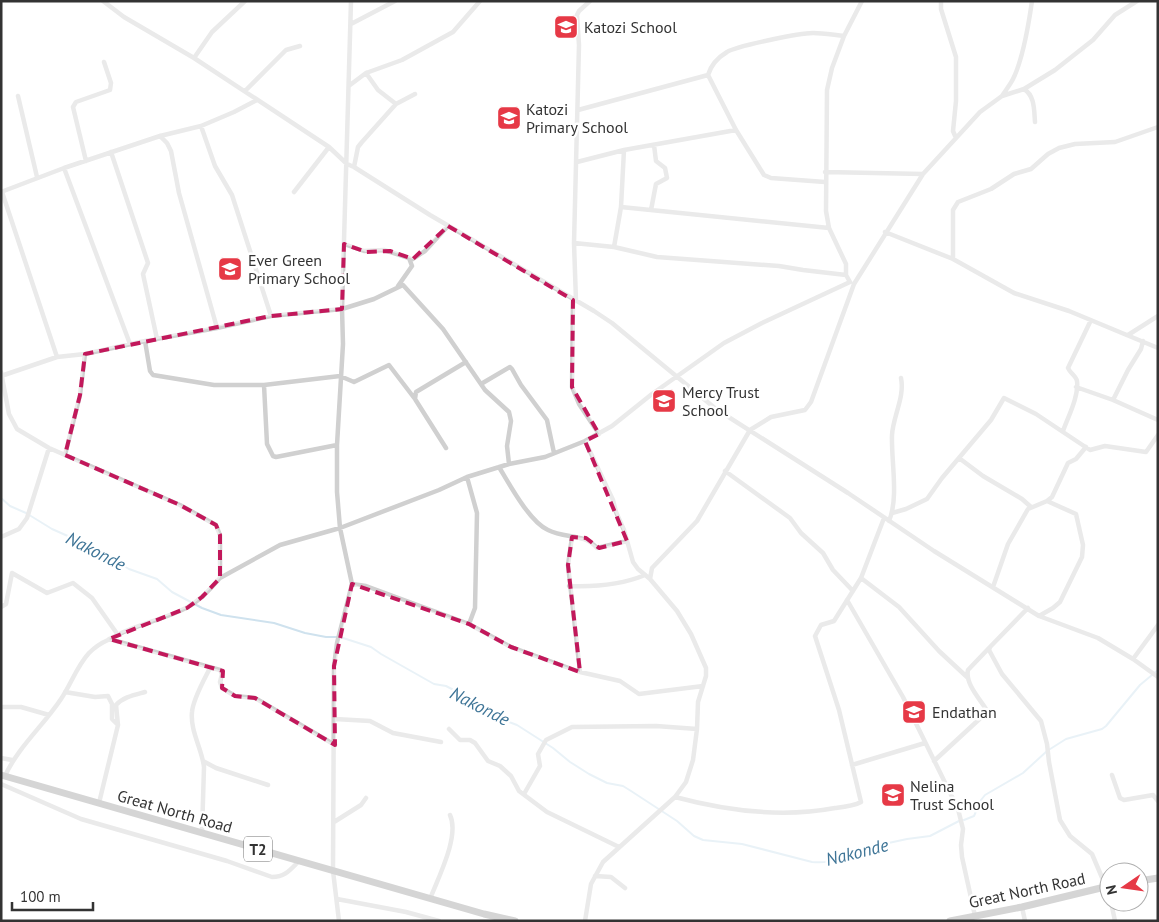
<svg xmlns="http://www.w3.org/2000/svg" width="1159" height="922" font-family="'PT Sans',sans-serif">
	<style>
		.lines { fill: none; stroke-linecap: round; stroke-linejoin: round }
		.stream { stroke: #cfe2ee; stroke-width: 2 }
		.minor { stroke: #d0d0d0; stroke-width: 4.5 }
		.trunk { stroke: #a2a2a2; stroke-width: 7 }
		.marked { fill: none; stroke: #c2185b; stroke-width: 4; stroke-dasharray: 10 6; stroke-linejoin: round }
		.labels { text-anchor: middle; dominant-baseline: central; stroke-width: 5; stroke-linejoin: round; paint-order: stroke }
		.shield { fill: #fff; stroke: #707070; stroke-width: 1 }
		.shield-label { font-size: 15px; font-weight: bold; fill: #333 }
		.poi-label { font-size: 16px; fill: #333; stroke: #fff; text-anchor: start }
		.street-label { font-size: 16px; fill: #333; stroke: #fff }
		.water-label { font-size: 18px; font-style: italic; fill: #3f7597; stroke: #fff }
	</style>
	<rect width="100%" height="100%" fill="#fff"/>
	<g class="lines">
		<path class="stream" d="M1 498 10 506 26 513 52 529 88 545 108 557 129 569 157 579 172 592 202 608 221 615 274 623 305 633 326 637H340L371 647 381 654 434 684 446 686 473 700 490 715 517 725 553 748 570 762 589 774 607 783 623 786 631 791 677 821 694 836 703 840 742 844 812 862C824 863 839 862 847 852L907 839 930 836 959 821
			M964 820 974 816 981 800 985 795 1023 773 1047 751 1066 739 1102 729 1106 726 1140 685 1158 670"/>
		<path class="minor" d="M103 1 124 17 194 58 329 147 347 164 354 167 430 215 594 311 612 323 716 409 848 493 934 551 1039 616 1098 638 1133 659 1158 677
			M941 1V9L956 57V101L953 131 956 138
			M351 24 395 1
			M194 58 212 32 245 1
			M366 73 378 90 396 104
			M350 85 366 73 402 60 453 32 480 1
			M1024 89C1035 96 1034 110 1035 122
			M245 91 286 50 300 46
			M18 96 37 177
			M1002 96C1005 91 1010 85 1013 79 1022 61 1029 22 1032 1
			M578 110 708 75
			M201 126 215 166 232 195 271 316
			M160 136 167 143 171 151 179 193 217 328
			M111 152 148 263 143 274 157 339
			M86 161 73 107 76 102 110 90 111 83 104 62
			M577 162 624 150 736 130
			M354 167 358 147 362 142 396 104 415 94
			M64 168 130 344
			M825 172 923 174
			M825 182 771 178 764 175 736 130 708 75C711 65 717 58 727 52 736 46 800 33 813 33 823 33 834 35 844 36
			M1 192 64 168 160 136 201 126 234 112 257 100
			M2 192 57 357
			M294 192 329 147
			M621 207 829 228
			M651 210 656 184 667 178 665 168 656 161 654 145
			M885 232 953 259 1014 293 1069 311 1158 348
			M574 243 614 247 657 257 779 266 803 270 846 275
			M344 244 364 251 384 250 409 258 412 266 398 286
			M614 247 621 207 624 150
			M953 259V210L958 202 991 189 1014 174 1031 169 1048 154 1059 148 1075 144 1115 142 1158 127
			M411 260 425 251 448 226
			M850 282 846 275V264L829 228 826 211 827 90 832 68 844 36 862 1
			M573 300 572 387 579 404 599 434
			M576 301 574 243 579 45 577 15 579 11 590 1
			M1128 335 1158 316
			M145 341 150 371 153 375 214 385H264L340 376 354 382 389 365 415 399 446 448
			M1 372 9 414 17 429 49 448 180 505 216 525 220 535V578C210 589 200 601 186 608 161 621 132 625 108 640 101 643 94 648 89 653 77 666 71 684 61 699 44 725 18 747 5 776
			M1 376 57 357 85 354 145 341 217 328 271 316 342 309 374 299 403 285 443 329 485 390 509 412 511 421 507 446 509 464
			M481 384 510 367 512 369 521 385 547 420 554 453
			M264 385 267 444 273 456 276 457 337 445
			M1076 387 1113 400 1158 420
			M415 399 416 392 466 362
			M1113 400 1128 370 1141 349 1143 341
			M1063 431C1068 417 1079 396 1077 381 1076 376 1070 373 1068 368L1091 320
			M585 441 613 500 616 512 624 530 633 562 638 569 650 579
			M65 455 80 395 85 354
			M959 458 983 476 1022 499 1031 507
			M499 467C510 485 529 521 548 530 566 539 584 533 597 548L627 541
			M725 471 790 518 801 533 823 553 833 570 853 591
			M467 477 477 513 475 608 469 624
			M892 513 906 509 927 499 942 478 991 420 1004 398 1036 414 1090 450 1105 446 1146 452 1158 435
			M889 521C899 498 891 460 892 435 893 416 905 397 901 378
			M1 537 19 529 27 518 49 448
			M572 537 568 565 580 672
			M220 578 280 545 340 528 439 490 467 477 509 464 545 457 585 441 612 426 652 394 724 343 762 323 850 282
			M861 578 899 607 939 651 967 677
			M352 584 366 586 469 624 511 647 580 672 620 681 639 694 703 686
			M569 586C595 587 621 585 645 575
			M993 587 1008 544 1028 509 1047 501 1052 497 1068 463 1076 459 1086 447
			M847 600 903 697 958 809 963 829 961 845 962 857 975 916
			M1 607 6 604 12 573 47 593 73 583 92 598 118 635
			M1028 608 990 647 989 650 1002 674 1041 721 1047 744 1049 762 1060 820 1070 836 1092 854 1109 894
			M1039 616 1053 608 1060 602 1082 557 1083 545 1076 514 1047 501
			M109 639 220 670 222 674 220 682 222 688 235 696 255 698 335 745
			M1133 659 1158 625
			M65 692 95 697 108 696 112 704V719L118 725
			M1 707H21L49 715
			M335 719 370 721 393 733 441 742
			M449 729 460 740H470L475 743 488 761 500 766 511 776 519 791 547 812 619 847
			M1 758 12 760
			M203 761 216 768 268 785
			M934 761 986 713V709C979 698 965 683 968 670L989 648
			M852 765 925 743
			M1112 775 1120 798 1124 800 1153 795 1158 801
			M1 784 81 819 227 861 272 877C285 877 290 870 299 861
			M524 794 540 766 538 754 546 740 572 727 656 726 697 729
			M675 797C727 811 782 818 835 808 844 807 854 806 861 802L839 710 815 636 821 625 834 621 861 578 884 518
			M99 803 118 725 116 705C123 697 134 695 145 692
			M334 822 361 805 366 798
			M202 833 204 767C202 749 190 731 192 712 193 699 204 680 210 668
			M595 876 611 877 625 888
			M337 899 406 912 439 921
			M430 899C438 878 460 836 450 815
			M1111 902 1115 921
			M1022 907 1025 921
			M339 921 333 871 334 666 337 643 352 584 340 528 337 492V445L343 344 342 309 351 1
			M585 921 591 884 603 862 675 797 686 782 693 760 697 729 698 702 706 676V668L691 634 677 611 650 579 652 568 697 521 750 430 771 417 805 410 811 402 854 284 923 174 980 112 1002 96 1024 89 1055 70 1093 40 1115 15 1137 1"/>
		<path class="trunk" d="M1 775 484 914 515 921
			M1139 881 1158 878
			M950 921 1022 907 1109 886"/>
	</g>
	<path d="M0 0H1159V922H0ZM448 226 573 300 572 387 599 434 585 441 627 541 599 548 586 538 572 537 568 565 580 672 511 647 469 624 352 584 334 666 335 745 255 698 235 696 222 688 223 671 109 639 187 608 202 597 220 578V535L216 525 180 505 65 455 80 395 85 354 271 316 342 309 344 244 366 252 390 251 413 259Z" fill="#fff" fill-opacity=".55" fill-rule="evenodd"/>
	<path class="marked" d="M448 226 573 300 572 387 599 434 585 441 627 541 599 548 586 538 572 537 568 565 580 672 511 647 469 624 352 584 334 666 335 745 255 698 235 696 222 688 223 671 109 639 187 608 202 597 220 578V535L216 525 180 505 65 455 80 395 85 354 271 316 342 309 344 244 366 252 390 251 413 259Z"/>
	<defs>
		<symbol id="school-square" viewBox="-11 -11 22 22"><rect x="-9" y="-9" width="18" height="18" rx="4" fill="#e63946" stroke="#fff"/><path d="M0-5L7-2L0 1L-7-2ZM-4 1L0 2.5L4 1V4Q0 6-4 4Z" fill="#fff"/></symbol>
	</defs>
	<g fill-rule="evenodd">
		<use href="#school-square" x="552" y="13" width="28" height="28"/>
		<use href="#school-square" x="495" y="104" width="28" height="28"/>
		<use href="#school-square" x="216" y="255" width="28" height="28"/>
		<use href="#school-square" x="650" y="387" width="28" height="28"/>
		<use href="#school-square" x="900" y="698" width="28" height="28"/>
		<use href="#school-square" x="879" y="781" width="28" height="28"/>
	</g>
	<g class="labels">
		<rect class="shield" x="244" y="836.5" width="28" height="25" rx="4"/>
		<g class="shield-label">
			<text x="258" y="849">T2</text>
		</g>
		<g class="poi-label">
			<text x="584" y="27">Katozi School</text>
			<text x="526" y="109">Katozi<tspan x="526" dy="18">Primary School</tspan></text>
			<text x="248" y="260">Ever Green<tspan x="248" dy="18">Primary School</tspan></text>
			<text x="682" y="392">Mercy Trust<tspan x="682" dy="18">School</tspan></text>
			<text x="932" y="712">Endathan</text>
			<text x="910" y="786">Nelina<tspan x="910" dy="18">Trust School</tspan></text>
		</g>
		<g class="street-label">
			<text transform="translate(175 811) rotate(16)">Great North Road</text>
			<text transform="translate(1027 890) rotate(-12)">Great North Road</text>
		</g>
		<g class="water-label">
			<text transform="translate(96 551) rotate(27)">Nakonde</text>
			<text transform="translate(480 706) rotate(27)">Nakonde</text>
			<text transform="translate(857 852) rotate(-14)">Nakonde</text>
		</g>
	</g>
	<rect width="1159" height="922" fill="none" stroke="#333333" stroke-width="5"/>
	<g transform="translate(1124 887) rotate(257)"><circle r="24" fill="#ffffff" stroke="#adadad"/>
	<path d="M0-4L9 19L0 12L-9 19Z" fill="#e63946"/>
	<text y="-8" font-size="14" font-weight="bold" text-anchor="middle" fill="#333333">N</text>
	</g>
	<path d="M12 902v8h81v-8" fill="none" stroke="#333333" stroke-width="2.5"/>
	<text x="20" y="902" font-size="15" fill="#333333" stroke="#ffffff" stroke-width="4" paint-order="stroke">100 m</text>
</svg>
